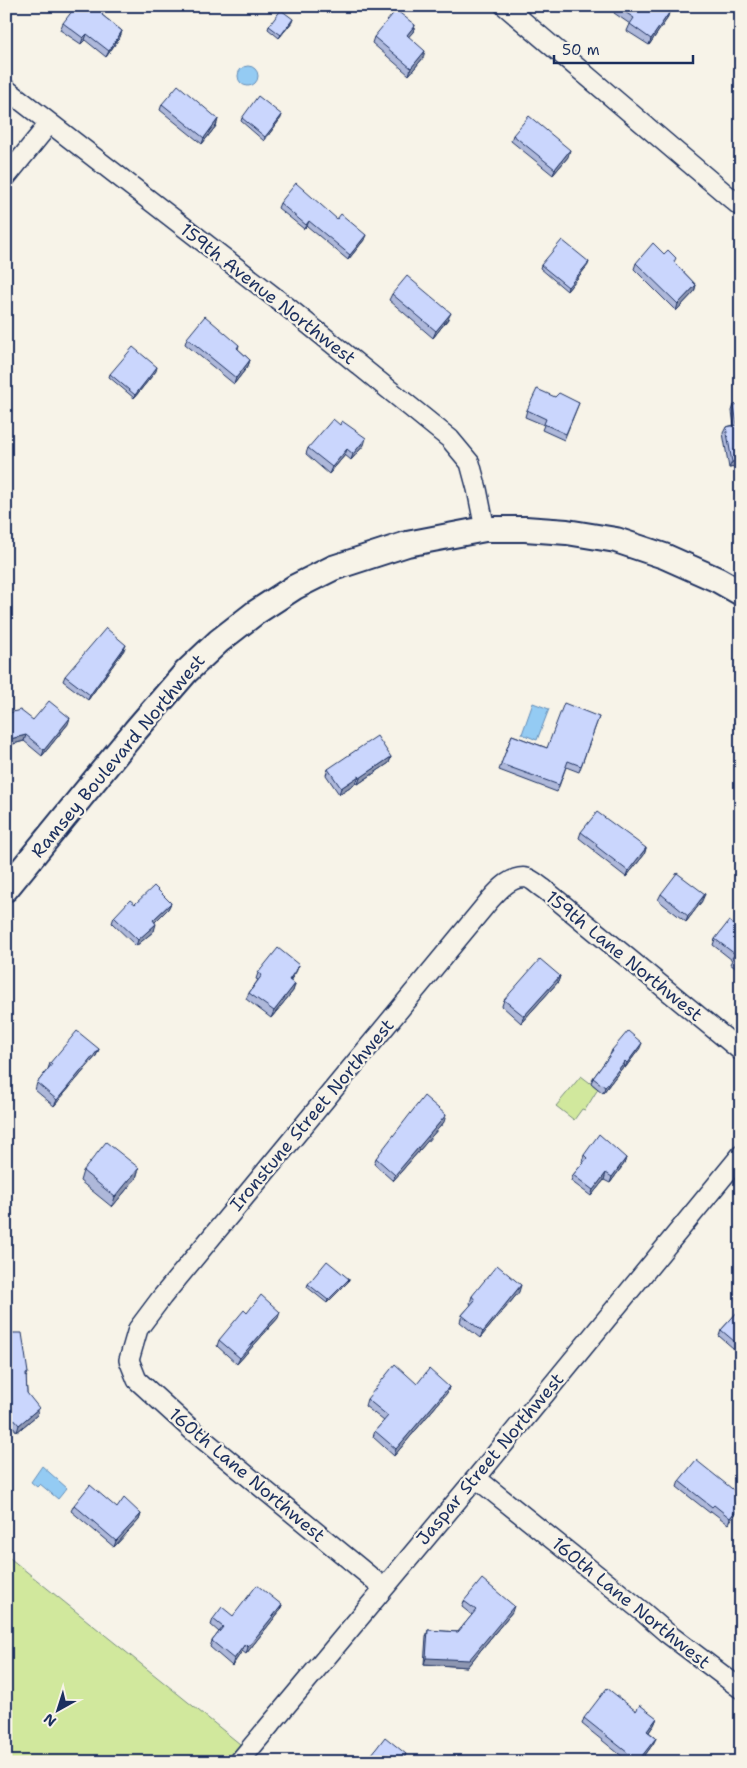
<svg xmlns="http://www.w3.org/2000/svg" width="747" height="1768" font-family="'Shantell Sans',sans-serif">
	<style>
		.green { fill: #d1e89d; stroke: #768c7e }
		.water { fill: #94cbf3; stroke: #648db7 }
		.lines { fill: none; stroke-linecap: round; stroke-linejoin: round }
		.minor-casing { stroke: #1b2f5e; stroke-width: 22 }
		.tertiary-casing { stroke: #1b2f5e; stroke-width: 28 }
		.minor { stroke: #f7f3e8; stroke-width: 19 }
		.tertiary { stroke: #f7f3e8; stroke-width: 24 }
		.wall { fill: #aeb8da; stroke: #1b2f5e }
		.shaded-wall { fill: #8d96b1; stroke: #1b2f5e }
		.building { fill: #cad6fd; stroke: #1b2f5e }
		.labels { text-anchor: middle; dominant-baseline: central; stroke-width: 4.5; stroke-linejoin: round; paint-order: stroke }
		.street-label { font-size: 18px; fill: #1b2f5e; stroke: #f7f3e8 }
	</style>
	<rect width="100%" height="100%" fill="#f7f3e8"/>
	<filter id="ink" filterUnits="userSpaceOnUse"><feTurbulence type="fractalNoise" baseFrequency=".02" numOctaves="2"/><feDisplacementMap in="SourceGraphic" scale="10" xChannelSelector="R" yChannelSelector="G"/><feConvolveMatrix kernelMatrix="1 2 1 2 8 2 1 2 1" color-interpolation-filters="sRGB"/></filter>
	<g filter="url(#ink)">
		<path class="green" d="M581 1076 598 1089 585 1110 582 1109 574 1120 556 1106Z
			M6 1555 240 1744 225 1762H6Z"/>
		<path class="water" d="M238 76a10 10 0 1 1 20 0a10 10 0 1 1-20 0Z
			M533 703 549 709 537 740 522 734Z
			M42 1466 67 1488 58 1499 40 1484 37 1487 31 1482Z"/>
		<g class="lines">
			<defs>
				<path id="minor" d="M505 6 741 207
					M6 89 286 306 450 439 470 463 477 489 485 529
					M6 177 49 124
					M476 1478 643 1612 667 1633 741 1689
					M384 1588 193 1431 137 1380 129 1360 138 1329 162 1297 489 901C498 891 511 875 527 878 532 879 539 886 544 889L741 1051
					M239 1762 476 1478 741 1155"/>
				<path id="tertiary" d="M6 889 135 731 186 672 219 641 255 613 295 587 333 568 407 544 485 529H525L567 532 616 540 664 556 718 580 741 593"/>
			</defs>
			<use href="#minor" class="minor-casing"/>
			<use href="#tertiary" class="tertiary-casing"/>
			<use href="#minor" class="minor"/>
			<use href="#tertiary" class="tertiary"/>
		</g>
		<path class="wall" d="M616 6 669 13 667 19 649 45 627 31 630 24 614 13Z
			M102 15 122 31 120 37 106 57 85 40 81 44 60 30 63 23Z
			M292 22 279 38 268 29 269 26Z
			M415 25 413 32 408 37 423 58 409 75 372 43 374 37Z
			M162 104 218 119 216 126 202 144 160 110Z
			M242 118H281L264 141 241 121Z
			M513 135 568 157 553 175 511 141Z
			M280 203 337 219 364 240 348 260 307 226 304 229 278 208Z
			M664 254 674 262 696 285 694 292 676 311 634 269 636 263Z
			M541 265H588L567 291 540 268Z
			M392 294 448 319 433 338 389 300Z
			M187 338 239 345 238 349 250 360 248 366 234 384 185 344Z
			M156 371 134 398 109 377 110 374Z
			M555 397 579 403 564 440 542 430 544 425 525 417 527 410Z
			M741 404V466L729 468 723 433 726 427 734 425 732 411 734 405Z
			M364 445 351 460 345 455 329 474 306 454 308 448Z
			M124 650 88 700 63 681 65 676Z
			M6 714 33 720 68 724 42 756 24 741 6 746Z
			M599 717 579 772 566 767 557 792 499 770 512 735 547 748Z
			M391 757 389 763 358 784 356 783 339 794 326 775 328 769Z
			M581 832 646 848 644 855 626 877 594 852V850L579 838Z
			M661 894 702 901 686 922 658 900Z
			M171 903 168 909 155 922 154 931 136 946 112 923 114 917 135 904Z
			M741 930V972L730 964 732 960 713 945 715 939Z
			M299 965 296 972 290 981 295 984 293 991 271 1018 246 999 249 993 258 980 256 979 258 973Z
			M560 976 558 982 521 1023 502 1006 504 1000Z
			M640 1048 625 1068 623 1067 603 1093 591 1083 593 1078 610 1055 612 1050Z
			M99 1049 96 1056 54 1106 35 1090 37 1083 48 1069 50 1063Z
			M444 1122 393 1181 374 1164 376 1158Z
			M584 1155 626 1158 624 1164 610 1183 604 1180 591 1196 571 1181 573 1175 583 1163 582 1162Z
			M139 1168 136 1178 112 1207 80 1181 83 1171Z
			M349 1279 348 1282 327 1303 307 1287 308 1284Z
			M519 1292 480 1338 460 1322 462 1315 471 1305 470 1303 472 1296Z
			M741 1308V1355L719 1336 721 1330Z
			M247 1313 278 1318 237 1364 217 1346 219 1340Z
			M6 1333 28 1373 26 1378 27 1393 37 1415 17 1432 6 1419Z
			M417 1384 449 1387 447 1393 394 1456 373 1437 375 1431 384 1421 365 1406 367 1399Z
			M679 1481 741 1496 728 1524 711 1511 710 1513 677 1487Z
			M74 1505 117 1508 141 1514 139 1520 114 1547 71 1511Z
			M464 1601 512 1612 467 1667 424 1664 426 1637 428 1630 458 1632 472 1615 462 1607Z
			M282 1605 279 1612 246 1654 242 1651 232 1666 210 1647 212 1641 219 1632 211 1625 213 1619 233 1616Z
			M636 1711 657 1718 654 1725 649 1732 656 1738 653 1744 640 1762H629L582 1724 584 1718Z"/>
		<path class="shaded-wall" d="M669 13 667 19 649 45 651 39Z
			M293 19 292 22 279 38 281 35Z
			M415 25 413 32 404 42 407 35Z
			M122 31 120 37 106 57 109 51Z
			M87 34 85 40 81 44 83 38Z
			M425 51 423 58 409 75 411 68Z
			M282 115 281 118 264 141 265 137Z
			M218 119 216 126 202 144 204 138Z
			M570 150 568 157 553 175 555 169Z
			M309 221 307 226 304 229 306 225Z
			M366 235 364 240 348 260 350 255Z
			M589 262 588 265 567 291 568 287Z
			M696 285 694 292 676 311 678 304Z
			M451 313 448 319 433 338 436 331Z
			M250 360 248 366 234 384 236 378Z
			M157 367 156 371 134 398 135 395Z
			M366 438 364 445 351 460 353 454Z
			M347 449 345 455 329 474 332 467Z
			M741 460V466L729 468 732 462Z
			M126 645 124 650 88 700 90 695Z
			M70 718 68 724 42 756 44 750Z
			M26 735 24 741 6 746V740Z
			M391 757 389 763 358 784 360 778Z
			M359 776 356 783 339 794 341 788Z
			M646 848 644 855 626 877 628 871Z
			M705 894 702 901 686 922 688 916Z
			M171 903 168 909 151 926 153 920Z
			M156 924 154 931 136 946 138 940Z
			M299 965 296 972 286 986 289 980Z
			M560 976 558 982 521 1023 524 1016Z
			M295 984 293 991 271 1018 274 1011Z
			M642 1043 640 1048 625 1068 627 1063Z
			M99 1049 96 1056 54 1106 57 1100Z
			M625 1061 623 1067 603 1093 605 1087Z
			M446 1115 444 1122 393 1181 395 1175Z
			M626 1158 624 1164 610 1183 612 1177Z
			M139 1168 136 1178 112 1207 115 1197Z
			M606 1173 604 1180 591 1196 593 1190Z
			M349 1279 348 1282 327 1303 328 1300Z
			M521 1285 519 1292 480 1338 483 1332Z
			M280 1312 278 1318 237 1364 240 1358Z
			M449 1387 447 1393 394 1456 396 1449Z
			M39 1408 37 1415 17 1432 19 1425Z
			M741 1504V1507L728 1524 730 1518Z
			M141 1514 139 1520 114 1547 116 1541Z
			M282 1605 279 1612 246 1654 248 1647Z
			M514 1606 512 1612 467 1667 424 1664 426 1658Z
			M245 1644 242 1651 232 1666 234 1659Z
			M657 1718 654 1725 645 1737 647 1731Z
			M656 1738 653 1744 640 1762H637Z
			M406 1754 403 1762H400Z"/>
		<path class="building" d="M76 6H98L104 11 102 15 122 31 109 51 87 34 83 38 63 23Z
			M616 6H660L669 13 651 39 630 24 634 18Z
			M281 10 293 19 281 35 269 26Z
			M396 10 415 25 407 35 425 51 411 68 374 37Z
			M178 85 218 119 204 138 162 104Z
			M258 96 282 115 265 137 242 118Z
			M529 116 570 150 555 169 513 135Z
			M296 183 337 219 341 214 366 235 350 255 309 221 306 225 280 203Z
			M562 240 589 262 568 287 541 265Z
			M653 243 664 254 668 250 676 258 674 262 696 285 678 304 636 263Z
			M407 276 451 313 436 331 392 294Z
			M205 316 239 345 237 348 250 360 236 378 187 338Z
			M133 347 157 367 135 395 110 374Z
			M537 389 555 397 559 393 579 403 566 434 544 424 546 419 527 410Z
			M741 404V460L732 462 726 427 737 425 734 405Z
			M333 419 340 425 342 421 366 438 353 454 347 449 332 467 308 448Z
			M106 628 126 645 90 695 65 676Z
			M49 701 70 718 44 750 26 735 6 740V714L20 710 33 720Z
			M564 703 599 717 581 766 568 761 559 785 501 764 512 735 547 748Z
			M377 736 391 757 360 778 359 776 341 788 328 769Z
			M597 812 646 848 628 871 596 846 597 844 581 832Z
			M677 873 705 894 688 916 661 894Z
			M154 886 171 903 153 920 156 924 138 940 114 917 130 900 135 904Z
			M729 921 741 930V964L732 958 735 954 715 939Z
			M278 948 299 965 289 980 295 984 274 1011 249 993 262 975 258 973Z
			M540 959 560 976 524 1016 504 1000Z
			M77 1031 99 1049 57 1100 37 1083 52 1064 50 1063Z
			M628 1031 642 1043 627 1063 625 1061 605 1087 593 1078 613 1051 612 1050Z
			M424 1096 446 1115 395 1175 376 1158Z
			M599 1134 626 1158 612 1177 606 1173 593 1190 573 1175 587 1158 584 1155Z
			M106 1142 139 1168 115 1197 83 1171Z
			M327 1261 349 1279 328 1300 308 1284Z
			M497 1265 521 1285 483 1332 462 1315 475 1300 472 1296Z
			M261 1295 280 1312 240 1358 219 1340 244 1310 247 1313Z
			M741 1308V1347L721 1330Z
			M6 1333H22L28 1373 26 1374 27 1393 39 1408 19 1425 6 1410Z
			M395 1364 417 1384 429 1369 449 1387 396 1449 375 1431 388 1416 367 1399Z
			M696 1460 741 1496V1504L730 1518 714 1505 712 1507 679 1481Z
			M90 1485 117 1508 124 1498 141 1514 116 1541 74 1505Z
			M482 1579 514 1606 469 1660 426 1658 428 1630 458 1632 476 1610 464 1601Z
			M257 1585 282 1605 248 1647 245 1644 234 1659 212 1641 223 1627 213 1619 222 1607 233 1616Z
			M607 1688 636 1711 640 1705 657 1718 647 1731 656 1738 638 1761 584 1718Z
			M385 1737 406 1754 400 1762H366Z"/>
	</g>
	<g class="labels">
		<g class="street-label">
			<text transform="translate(268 294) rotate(38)">159th Avenue Northwest</text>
			<text transform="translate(118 756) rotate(-50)">Ramsey Boulevard Northwest</text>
			<text transform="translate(624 956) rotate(39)">159th Lane Northwest</text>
			<text transform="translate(312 1115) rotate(-50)">Ironstune Street Northwest</text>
			<text transform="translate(490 1459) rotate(-50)">Jaspar Street Northwest</text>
			<text transform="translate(247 1475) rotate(40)">160th Lane Northwest</text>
			<text transform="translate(631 1603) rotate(39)">160th Lane Northwest</text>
		</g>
	</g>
	<rect width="747" height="1768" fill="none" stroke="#f7f3e8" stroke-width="25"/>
	<rect x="12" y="12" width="722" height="1743" fill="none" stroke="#1b2f5e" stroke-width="2" filter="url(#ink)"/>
	<g transform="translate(58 1710) rotate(219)" stroke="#f7f3e8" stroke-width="4" paint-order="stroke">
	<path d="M0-4L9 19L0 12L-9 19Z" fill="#1b2f5e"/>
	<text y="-8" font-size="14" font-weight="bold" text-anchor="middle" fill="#1b2f5e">N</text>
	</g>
	<path d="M554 55v8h139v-8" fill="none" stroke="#1b2f5e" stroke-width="2.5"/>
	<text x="562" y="55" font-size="15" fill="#1b2f5e" stroke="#f7f3e8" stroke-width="4" paint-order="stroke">50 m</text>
</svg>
